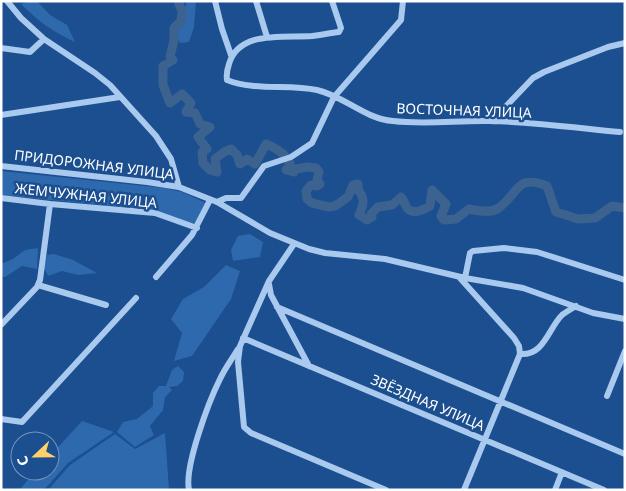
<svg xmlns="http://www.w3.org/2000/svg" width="626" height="491" font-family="'Noto Sans',sans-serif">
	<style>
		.green { fill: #2e69ad }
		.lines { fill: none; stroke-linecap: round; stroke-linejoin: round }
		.river { stroke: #3c6290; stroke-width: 9 }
		.minor { stroke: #a9c9ee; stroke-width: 6 }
		.labels { text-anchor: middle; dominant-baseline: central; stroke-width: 5; stroke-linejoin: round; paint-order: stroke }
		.street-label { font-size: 14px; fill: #fff; stroke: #1b4f8f }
	</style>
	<rect width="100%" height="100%" fill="#1b4f8f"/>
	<path class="green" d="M29 1H37L50 15 67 25 75 42C52 31 39 22 21 4Z
		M187 1H196L194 27 189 42 180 43 177 35Z
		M1 171 164 188 182 192 206 203 196 224 132 208 1 195Z
		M250 234 263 242 260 257 233 261 231 250 238 236Z
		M38 248 37 269 22 266 5 277 1 276V264L13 259 25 250Z
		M54 254 73 260 97 273 78 275 62 271 48 276 44 268 47 255Z
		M226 265 240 271 231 299 192 356 174 361 182 333 171 319 183 299 204 287Z
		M178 366 184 372 183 381 177 386 169 387 172 390 165 397 163 410 150 426 154 435 135 447 117 432 123 422 137 419 153 406V393L159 386H166L172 370Z
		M82 421 114 432 68 463 44 490H19L36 471H50V456Z
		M165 433 169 490H48L70 465 115 434 135 449Z"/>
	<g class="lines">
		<path class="river" d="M178 1 182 11 181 21 174 28V40L170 57 173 60 163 66V85L170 103 182 94 191 103 186 112 195 113 200 124 210 127 198 137 207 149 202 152 203 163 210 170 217 172 215 159 224 152 231 149 237 155 240 164 247 159 255 164 266 144C276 148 286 154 290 164L286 170 294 172 296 169 307 167 316 168 319 172 317 180 320 184 317 186 311 185 306 191 307 199 312 203 329 207 335 206 348 197 353 185 358 184V190C366 199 363 206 359 215L367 220 372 217 371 214 378 207 392 205 401 197C404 200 405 205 407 208 413 215 424 210 430 206L432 190 446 204 441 216 444 220 456 219 469 209C478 211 492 214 500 207 519 192 517 174 547 186L556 212 578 219 595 218 612 206 625 208"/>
		<path class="minor" d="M7 1 21 18 44 39 95 73 110 85 156 136 171 159 179 187
			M215 1 222 29 231 55
			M256 1 267 37
			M332 1 341 28 339 32C330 33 321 35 312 36 284 38 239 30 229 64 227 70 226 74 227 80 254 91 288 84 317 90 344 96 365 119 393 121 426 125 459 120 492 121 534 122 578 128 620 132
			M1 48 30 52 44 39
			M1 115 120 97
			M492 121 533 78 544 72 608 47 625 43
			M1 166 147 182 179 187 217 202 270 233 309 249 325 253 385 259 465 278 523 288 593 313 625 319
			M1 198 50 204 155 213 197 228
			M217 202 226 198H241L264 166 291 157 312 143 334 97 401 20 403 1
			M294 244 269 281 240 346 238 362 244 427 251 433 386 490
			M156 277 192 235 210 200
			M459 277 514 338 519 346 520 354 464 490
			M465 278 470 253 473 251 504 248 537 252 625 280
			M269 284 271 295 309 366
			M38 285 106 305
			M277 307 625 454
			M1 325 37 287 40 280 50 204
			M243 338 604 490
			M520 354C544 356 548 329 562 315 566 312 571 309 576 306
			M607 396 625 351
			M1 419 22 422 136 298
			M189 490C184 467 209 401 220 379 225 368 232 359 238 349
			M555 490 562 472"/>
	</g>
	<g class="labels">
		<g class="street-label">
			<text transform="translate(464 110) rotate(2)">ВОСТОЧНАЯ УЛИЦА</text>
			<text transform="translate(94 164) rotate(7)">ПРИДОРОЖНАЯ УЛИЦА</text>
			<text transform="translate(86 195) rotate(6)">ЖЕМЧУЖНАЯ УЛИЦА</text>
			<text transform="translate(428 402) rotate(23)">ЗВЁЗДНАЯ УЛИЦА</text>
		</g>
	</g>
	<rect width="626" height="491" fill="none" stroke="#ffffff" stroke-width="5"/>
	<g transform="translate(35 456) rotate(248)"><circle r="24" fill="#1b4f8f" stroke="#7695bc"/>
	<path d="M0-4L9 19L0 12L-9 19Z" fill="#ffd166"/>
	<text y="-8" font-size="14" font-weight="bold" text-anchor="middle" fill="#ffffff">С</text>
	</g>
</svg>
